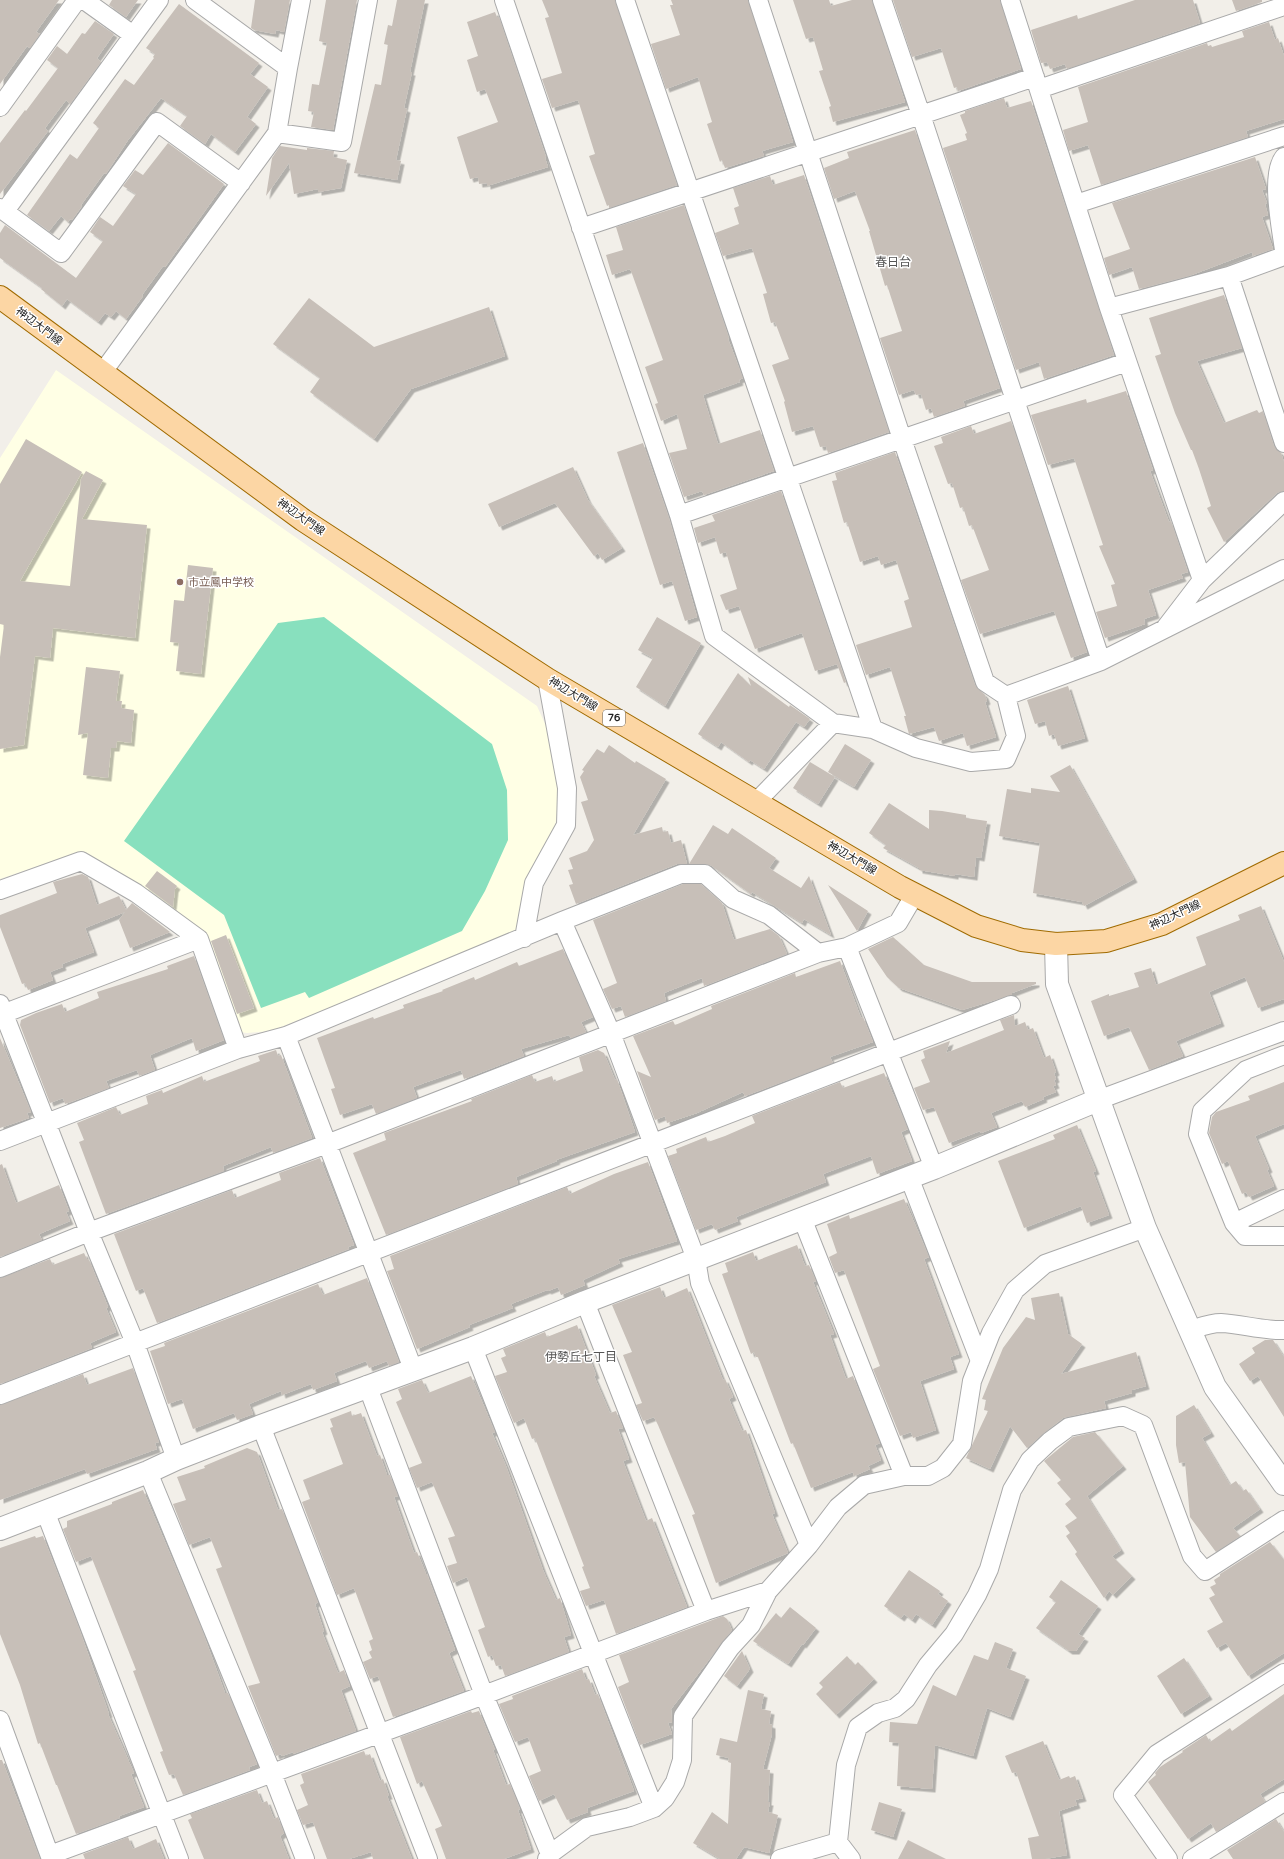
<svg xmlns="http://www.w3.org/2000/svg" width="1284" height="1859" font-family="'Varela Round','Noto Sans JP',sans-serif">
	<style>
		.education { fill: #ffffe5 }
		.pitch { fill: #88e0be }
		.building { fill: #c7bfb8; filter: url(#shadow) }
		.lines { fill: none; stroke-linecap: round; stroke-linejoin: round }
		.minor-casing { stroke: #a9a9a9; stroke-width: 20 }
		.tertiary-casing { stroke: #a9a9a9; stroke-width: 24 }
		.primary-casing { stroke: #a06b00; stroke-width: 24 }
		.minor { stroke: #fff; stroke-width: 18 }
		.tertiary { stroke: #fff; stroke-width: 22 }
		.primary { stroke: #fcd6a4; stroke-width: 22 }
		.education-dot { fill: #8d6e63; stroke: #fff; stroke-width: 1.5 }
		.labels { text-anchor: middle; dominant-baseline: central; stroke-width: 3; stroke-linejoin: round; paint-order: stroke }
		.shield { fill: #fff; stroke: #646464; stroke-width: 1 }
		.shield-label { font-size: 10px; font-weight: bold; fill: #222 }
		.street-label { font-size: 11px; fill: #222; stroke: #fff }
		.education-label { font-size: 11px; fill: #785e54; stroke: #fff; text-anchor: start }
		.neighbourhood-label { font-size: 12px; fill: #555; stroke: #fff }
	</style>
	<defs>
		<filter id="shadow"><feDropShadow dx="3.5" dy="3.5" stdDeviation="0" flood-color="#0004"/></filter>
	</defs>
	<rect width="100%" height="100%" fill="#f2efe9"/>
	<path class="education" d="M56 370 537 706 554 744 561 788 555 826 526 888 516 933 271 1031 247 1033 239 1032 203 932 78 852 0 879V458Z"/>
	<path class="pitch" d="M324 617 492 744 507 790 508 840 485 891 462 931 309 998 305 992 261 1008 224 915 124 841 278 623Z"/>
	<path class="building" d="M0 0H59L36 32 40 34 30 48 27 46 0 84Z
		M112 0H138L126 17 109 5Z
		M255 0H290L284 32 276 30 275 34 254 30 251 28Z
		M326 0H357L333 130 311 127 314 112 308 111 312 84 319 85 327 43 319 41Z
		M397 0H425L410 72H412L404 108 407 109 396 160 401 161 397 180 354 173 375 84 381 85 388 45 384 44 388 25 392 26Z
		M542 0H615L677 185 609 208V205L607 206 589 156 595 154 578 100 552 108 542 79 562 73 545 18 549 17Z
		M671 0H748L793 142 762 151 764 156 725 168 722 160 720 162 707 124 712 122 698 77 666 89 651 44 680 35 670 5H673Z
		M793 0H829L831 6 852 0H872L905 102 833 122 829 107 831 106 819 71 823 70 813 37 806 39Z
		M893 0H1000L1021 69 958 91 957 87 954 88 941 48 912 57Z
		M1135 0H1193L1200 23 1067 69 1065 64 1050 69 1047 62 1041 63 1031 30 1077 15 1078 19Z
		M1232 0H1262V2L1236 11Z
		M179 4 259 63 250 74 268 87 247 117 256 124 235 152 211 134 205 144 180 126 187 116 161 98 128 140 106 174 104 173 81 205 82 206 72 220 70 219 68 222 61 216 49 231 27 215 70 154 77 159 99 128 93 123 125 79 134 85 154 58 153 57 155 54 146 48Z
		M495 12 497 17H499L546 157 545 158 548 167 487 186V183L479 184 478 177 470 179 457 137 498 122 485 89 477 92 467 60 478 56 467 22Z
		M95 21 114 34 97 58 101 62 70 104 66 100 45 128 48 131 0 194V143L25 110 26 111 58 68 47 60 57 46 67 54 82 33 85 34Z
		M1269 22 1275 40 1278 38 1284 56V119L1246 131 1248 137 1101 185 1088 145 1069 151 1063 130 1088 122 1078 87 1207 43 1208 46 1211 45 1212 47 1244 37 1242 31Z
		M1004 98 1007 108 1031 101 1114 355 1044 379 1039 362 1016 370 943 148 967 140 965 134 967 133 960 115 965 113V111Z
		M915 130 1000 388 963 401 965 406 934 417 931 408 926 410 921 394 916 395 914 390 899 395 880 338 902 331 887 285 885 286 869 231H870L855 191 834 199 824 168 849 158 847 152Z
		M168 143 224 184 165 267 163 266 142 295 143 296 126 319 116 311 111 317 105 313 98 322 67 299 62 306 41 289 42 288 0 258V233L5 225 76 278 103 241 90 232 100 217 113 226 136 194 123 186 135 170 143 175Z
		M280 146 307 150V148L334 151 333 157 347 160 341 188 318 192V189L294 194 289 163 266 196 272 158Z
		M1255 157 1266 189 1262 190 1267 203 1265 204 1268 215 1262 217 1273 249 1253 256 1252 252 1189 276 1139 289 1132 267 1109 275 1104 258 1130 249 1112 203Z
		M804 175 889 432 828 453 826 446 820 447 813 426 792 432 784 402 785 401 772 365 789 359 775 322 771 323 763 294 767 293 752 248 723 256 715 233 739 224 734 208 739 206 733 188 770 176 773 185Z
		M684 205 729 338 728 339 743 378 739 380 740 382 703 395 718 444 760 430 774 471 704 495 702 491 684 497 669 453 687 449 677 414 661 421 655 404 658 403 645 367 663 360 631 271 630 269 612 275 606 255 623 250 616 227Z
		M1224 295 1242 348 1197 361 1224 423 1257 410 1259 413 1263 411 1274 446 1281 453 1284 462V491L1277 493 1224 542 1207 508 1211 506 1199 469 1192 450H1191L1175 413 1155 356 1161 354 1149 318Z
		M309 298 374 347 489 307 505 356 411 389 374 439 310 392 320 378 273 344Z
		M1126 391 1153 470 1150 471 1169 522 1171 521 1188 572 1181 574 1183 578 1148 590 1156 615 1144 619 1145 624 1105 638 1096 612 1117 606 1111 585 1115 584 1099 546 1103 545 1074 458 1048 465 1031 415 1086 399 1087 403Z
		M1011 421 1087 652 1071 658 1054 611 980 634 961 580 989 570 972 525 969 526 963 507 960 508 952 483 948 484 934 446 943 443 941 437 971 426 974 434Z
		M26 439 82 472 20 581 70 586 81 479 86 471 103 480 82 519 147 525 135 638 53 628 50 658 35 656 24 745 0 749V657L4 625 0 624V484Z
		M643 443 669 518 697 617 685 621 672 581 660 585 617 452Z
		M895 452 975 685 985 695 987 701 985 702 996 737 967 746 963 733 939 741 934 727 909 734 904 716H906L890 667 866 675 856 645 912 627 904 601 909 599 896 560 881 565 878 556 860 562 847 522 844 523 832 481 837 480 835 473Z
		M573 467 588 500 622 548 602 560 598 553 594 556 555 503 499 527 488 504Z
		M781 491 846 682 844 683 837 664 815 671 802 633 755 649 739 606 726 610 720 595 737 589 726 552 720 554 715 537 698 543 694 528 715 521 712 515Z
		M188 565 213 568 201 674 176 671 179 643 170 642 174 600 184 601Z
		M657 617 701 643 665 706 636 687 653 658 638 650Z
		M86 667 120 671 116 701H122L121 708 134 710 131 743 117 741 116 748H111L108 778 83 775 88 733 78 735Z
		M738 673 751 686 748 677 789 707 790 705 810 719 804 727 796 722 764 769 750 760 749 762 721 742 718 747 698 734Z
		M1068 686 1085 738 1058 746 1054 734 1049 736 1045 721 1035 724 1027 700Z
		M845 744 871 760 854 787 828 772Z
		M609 745 635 763 636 761 666 779 633 835 662 827 663 832 668 831 671 843 681 840 687 864H677L576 904 569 885 573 884 568 870 573 869 569 858 587 851 594 840 581 802 588 800 580 777 584 771 582 770 597 749 604 753Z
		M810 762 835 777 818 804 793 788Z
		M1070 765 1134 879 1084 906 1082 902 1033 893 1040 843 999 836 1007 789 1031 793V788L1060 792 1050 776Z
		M889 803 929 829V810L942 811 966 815V818L987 821 981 858 976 857 974 877 955 874V876L919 870V868L883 848 886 845 869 833Z
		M713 825 728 834 732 828 776 858 769 868 801 888 809 876 831 935 804 919 802 923 752 892 751 894 712 866 705 864H689Z
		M157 871 177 886 175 889 173 907 145 886Z
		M82 874 88 877 97 905 119 896 126 910 132 903 170 932 130 948 119 920 125 912 85 928 94 952 62 964 63 967 50 972 53 980 28 990 25 983 22 984 0 927V915L57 893 53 882Z
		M683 884H701L722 903 734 940 770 929 779 936 787 954 704 986 702 978 664 993 666 1001 625 1017 621 1006 612 1009 603 989 617 983 593 920Z
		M828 885 868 911 857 931Z
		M1261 906 1284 962V999L1258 1008 1245 977 1209 992 1221 1023 1176 1041 1183 1056 1149 1070 1129 1027 1104 1036 1091 1001 1109 994V996L1139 987 1134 973 1151 968 1156 985 1206 965 1196 937 1240 920 1238 915Z
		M226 935 254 1008 237 1014 211 941Z
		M893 937 924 965 972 982H1036V984L1012 993V995L962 1010 899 988 887 977 868 949Z
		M563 949 593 1017 581 1022 586 1032 571 1038 569 1035 521 1049 524 1056 464 1079 461 1070 413 1087 417 1098 376 1114 372 1104 340 1115 331 1089 335 1088 317 1038 373 1017 374 1019 404 1008 403 1005 443 991 442 990 474 977 475 980 517 962 519 966Z
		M194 956 224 1040 196 1051 192 1038 150 1055 155 1070 139 1076 137 1070 106 1081 109 1088 65 1104 63 1098 50 1103 20 1025 21 1020 36 1013 62 1004 65 1012 99 998 97 992 168 969 167 966Z
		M840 961 858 1010 861 1018 863 1017 873 1042 830 1057 833 1063 745 1096 743 1092 697 1113 667 1123 665 1116 655 1120 637 1071 651 1077 633 1036 673 1021 675 1025 680 1023 712 1009 711 1006 795 973 796 977Z
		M1014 1015 1015 1026 1025 1022 1028 1030 1033 1028 1044 1058 1050 1055 1056 1072 1054 1073 1056 1079 1054 1080 1056 1085 1053 1086 1056 1092 1043 1097 1044 1099 1025 1107 1022 1101 991 1113 997 1127 981 1133 980 1131 949 1143 934 1107 923 1110 914 1088 930 1082 921 1060 925 1058 923 1051 950 1041 946 1053 1004 1030 1000 1020Z
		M0 1038 31 1112 27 1113 29 1118 0 1128Z
		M276 1050 278 1056 281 1055 312 1138 273 1153 271 1147 223 1166 224 1171 106 1214 79 1142 84 1140 77 1123 116 1107 120 1115 148 1104 146 1096 162 1090 163 1093 202 1076 204 1082 260 1061 258 1056Z
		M598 1050 604 1053 615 1080 617 1079 635 1132 556 1160 557 1161 516 1177 518 1184 386 1235 353 1153 386 1140 384 1133 472 1101 471 1099 532 1075 535 1082 552 1076 554 1082 583 1071 579 1057Z
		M884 1073 908 1129 901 1132 912 1161 877 1174 871 1156 823 1174 826 1182 736 1217 738 1221 715 1230 712 1224 696 1230 668 1156 677 1153 676 1149 706 1137 708 1142 725 1136 755 1123 752 1116 840 1082 843 1088Z
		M1284 1082V1124L1255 1136 1269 1169 1267 1170 1274 1186 1249 1197 1246 1192 1242 1194 1228 1161 1222 1164 1209 1133 1212 1117 1216 1112 1250 1100 1248 1096Z
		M1077 1125 1096 1171 1093 1172 1109 1215 1087 1223 1081 1206 1024 1228 998 1161 1055 1139 1053 1135Z
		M320 1158 354 1245 348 1247 349 1249 157 1323 143 1288 136 1291 114 1234 232 1190 235 1198 281 1180 279 1173Z
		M648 1162 677 1241 618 1259 620 1263 583 1280 585 1285 561 1295 558 1287 548 1291 547 1290 511 1304 513 1308 469 1325 470 1327 417 1349 387 1271 394 1269 390 1256 567 1187 570 1194 614 1174Z
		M2 1164 16 1203 59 1185 69 1211 66 1212 70 1221 39 1234 42 1240 0 1257V1165Z
		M904 1199 929 1257 924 1259 959 1354 950 1357 954 1369 920 1381 936 1430 913 1438 911 1432 900 1436 873 1369 880 1366 844 1270 835 1273 829 1257 837 1253 827 1224 849 1215 850 1219Z
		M797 1245 805 1266 809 1265 816 1281 813 1282 834 1334 830 1335 846 1379 853 1376 880 1443 875 1445 881 1460 868 1466 870 1469 854 1476 853 1472 811 1488 793 1443 791 1444 758 1357H756L754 1352 751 1354 722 1274 728 1272 725 1263 753 1252 756 1261Z
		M84 1253 87 1259H88L90 1262 108 1307 106 1308 116 1332 90 1343 92 1348 0 1384V1278L50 1259 53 1265Z
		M367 1278 399 1362 389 1366 387 1361 369 1368 366 1361 334 1373 337 1381 313 1390 311 1384 282 1395 281 1391 249 1404 253 1414 237 1420 234 1413 193 1429 182 1399 168 1404 150 1351 165 1346 164 1343 318 1284 323 1295Z
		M660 1287 664 1298 687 1288 723 1380 725 1379 733 1397 729 1399 742 1431 746 1430 775 1513 772 1514 788 1553 716 1583 692 1515 695 1514 658 1425 654 1417 643 1421 636 1405 642 1403 623 1355 632 1352 612 1305Z
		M1059 1293 1068 1334 1082 1344 1061 1374 1136 1352 1146 1386 1132 1390V1393L1104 1401 1106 1408 1063 1418 1044 1433 1027 1448 1010 1426 990 1469 966 1458 988 1411 984 1410 986 1400 982 1399 1003 1348 1026 1317 1035 1320 1031 1298Z
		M577 1325 596 1375 594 1376 610 1413 616 1411 623 1428 618 1429 629 1459 623 1461 646 1521 652 1518 687 1607 616 1634 604 1600 586 1606 580 1591 590 1588 582 1567 584 1566 535 1438 532 1439 524 1418 514 1423 495 1376 507 1372 501 1358 506 1356 503 1349 545 1332 547 1337Z
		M1265 1340H1273L1284 1357V1417L1258 1376 1250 1381 1239 1364 1255 1353 1252 1348Z
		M133 1368 159 1442 155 1443 157 1449 87 1474 85 1469 0 1500V1405L83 1374 87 1385Z
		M471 1376 495 1432 492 1433 506 1466 543 1570 556 1600 560 1598 571 1635 564 1637 569 1652 505 1676 501 1665 496 1666 492 1655 488 1657 478 1630 485 1627 467 1577 453 1583 447 1566 457 1563 448 1538 455 1536 432 1482 417 1488 409 1468 422 1463 396 1402 402 1399 398 1389 422 1380 428 1393Z
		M1194 1405 1211 1433 1202 1438 1230 1485 1236 1481 1243 1491 1246 1489 1260 1509 1233 1528 1240 1536 1216 1552 1190 1517 1185 1462 1179 1463 1176 1445V1416Z
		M351 1411 352 1416 361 1413 377 1456 380 1455 387 1475H390L398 1496 394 1497 414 1553 417 1552 426 1574H427L455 1650 449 1653 464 1691 393 1717 378 1676 370 1679 363 1662 372 1658 369 1652 372 1650 369 1641 373 1639 354 1588 337 1595 302 1502 310 1499 303 1480 343 1464 330 1428 333 1427 330 1419Z
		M1095 1432 1123 1466 1087 1496 1121 1550 1112 1556 1132 1576 1113 1595 1109 1591 1104 1598 1075 1554 1077 1552 1066 1536 1070 1533 1065 1526 1077 1518 1065 1504 1071 1499 1057 1483 1061 1480 1044 1461 1073 1437Z
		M247 1448 257 1452 278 1510 282 1509 318 1602 315 1604 324 1631 322 1632 338 1673 344 1670 350 1686 341 1690 356 1731 293 1754V1752L282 1756 281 1754 276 1756 248 1686 260 1683 216 1569 222 1567 210 1537 189 1545 173 1504 186 1500 177 1477 205 1468 204 1466Z
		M143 1490 201 1627 225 1693H228L257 1764 249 1767 250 1770 183 1795 174 1774 169 1775 160 1752 163 1751 133 1671 136 1670 91 1556 76 1562 63 1529 67 1527V1521L112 1504V1502Z
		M35 1536 36 1538 43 1536 79 1628 109 1714H108L134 1773 131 1774 144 1807 119 1816 120 1818 76 1834 57 1785H56L40 1743 38 1744 20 1685 0 1634V1548Z
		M1270 1542 1284 1560V1653L1248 1676 1226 1643 1217 1648 1207 1631 1223 1622 1209 1598 1215 1595 1210 1587 1216 1584 1214 1580 1220 1576V1574Z
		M909 1570 940 1591 938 1594 948 1601 932 1625 916 1614 912 1620 904 1614 901 1618 884 1606Z
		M1061 1580 1098 1606 1078 1634 1085 1638 1076 1651H1069L1036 1628 1056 1602 1049 1597Z
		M790 1607 816 1628 803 1645 802 1644 788 1664 753 1641 776 1613 781 1618Z
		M723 1616 727 1619 732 1630 671 1709 672 1722 668 1723 672 1734 640 1745 618 1687 629 1682 619 1655Z
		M995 1642 1013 1649 1006 1668 1026 1676 1010 1717 987 1708 973 1756 935 1745 932 1789 897 1786 899 1743 889 1742 890 1722 917 1724 933 1685 956 1696 974 1655 988 1660Z
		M742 1651 750 1669 737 1686 724 1676Z
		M847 1656 855 1665 858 1662 874 1679 836 1715 816 1694 823 1687 819 1683Z
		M1184 1658 1209 1696 1181 1714 1157 1676Z
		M582 1669 586 1680 589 1679 595 1695 598 1694 634 1791 587 1808 588 1812 567 1820 554 1794 539 1801 529 1776 541 1771 528 1737 515 1742 499 1704 513 1699 512 1696Z
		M748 1690 764 1694 761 1709 771 1711 769 1724 772 1725V1734L763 1769 770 1770 768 1802H770L768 1812 778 1815 769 1853 744 1847 736 1859H720L693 1843 712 1812 728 1824 731 1763 728 1762 729 1758 716 1755 720 1738 737 1742Z
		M1284 1694V1779L1260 1794 1265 1802 1216 1832 1211 1823 1188 1839 1148 1782 1156 1775 1155 1773 1160 1767 1183 1752 1182 1751 1206 1735 1210 1742 1230 1728 1232 1731Z
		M471 1711 472 1713 479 1711 495 1750H493L506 1785 510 1784 520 1809 518 1810 531 1849 504 1859H446L435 1829 442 1826 422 1781 417 1784 400 1737Z
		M1043 1741 1059 1780 1069 1776 1070 1778 1075 1776 1083 1798 1075 1800 1077 1805 1059 1811 1067 1855 1045 1859H1032L1028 1838 1039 1836 1016 1772 1012 1773 1005 1756Z
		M364 1751 366 1756 370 1754 380 1781 383 1779 389 1796H387L412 1859H373L371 1852 349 1859H327L313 1822 303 1825 297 1810 308 1805 300 1785 304 1783 301 1774Z
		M0 1760H2L40 1859H0Z
		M257 1790 262 1803 267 1801 274 1819 278 1817 284 1833 280 1836 289 1859H204L188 1820 192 1818 190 1814Z
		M879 1802 902 1809 893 1837 871 1830Z
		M1276 1819 1284 1832V1859H1233L1227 1850Z
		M128 1837 133 1849 156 1839 164 1859H85L83 1854Z
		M908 1840 946 1859H898Z"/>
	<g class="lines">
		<defs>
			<path id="minor" d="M84 0 133 35
				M504 0 679 515 714 636 833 723
				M625 0 873 729
				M882 0 921 115 1101 661
				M1010 0 1109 308 1202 580
				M288 68 301 0
				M1039 89 1284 6
				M0 107 77 0
				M277 133 342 142 368 0
				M1284 157C1270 174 1281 228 1284 250
				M1076 204 1284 136
				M0 208 61 253 157 122 241 183
				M5 211 159 0
				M581 228 1035 77
				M1284 256 1229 276 1284 443
				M1109 308 1229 276
				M102 373 277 133 288 68 195 0
				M679 515 1127 362
				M1166 627 1202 580 1284 501
				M1006 696 1101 661 1284 569
				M756 802 833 723 873 729 916 748 971 762 1006 759 1016 736 1006 696 985 682 902 439 758 0
				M0 890 81 861 136 893 199 939 238 1049
				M562 921 611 1033 696 1259 700 1283 809 1545
				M524 938 534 883 566 825 567 788 547 679
				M847 947 934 1168
				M0 1004 89 1232 135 1343 176 1459
				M0 1015 199 939
				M286 1036 413 1369
				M1284 1055 1246 1070 1202 1111 1198 1134 1234 1223 1245 1236H1284
				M1098 1100 1284 1031
				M0 1141 238 1049 286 1036 562 921 681 874H705L733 899 769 915 818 953
				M909 1177 980 1361
				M802 1218 904 1476
				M1234 1223 1284 1199
				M0 1268 89 1232 327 1144 818 953 847 947 898 923 915 894
				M585 1302 706 1611
				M1190 1330C1200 1327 1210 1323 1221 1323 1242 1324 1263 1331 1284 1330
				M473 1348 654 1808
				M367 1385 484 1695 550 1854
				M0 1395 1011 1005
				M261 1426 428 1859
				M148 1472 272 1773 305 1859
				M45 1511 179 1859
				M0 1720 51 1859
				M838 1842 846 1765 858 1727 878 1713 895 1708 906 1699 928 1665 954 1634 977 1595 989 1569 1012 1490 1030 1460 1050 1441 1069 1427 1123 1416 1143 1425 1192 1556 1205 1571 1284 1520
				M50 1855 484 1695 706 1611 768 1591 809 1545 838 1507 864 1485 904 1476H928L943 1468 962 1444 972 1381 991 1333 1015 1290 1045 1264 1145 1228
				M547 1859 550 1854 587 1827 630 1817 654 1808 665 1798 675 1782 682 1760 683 1716 730 1648 751 1625 768 1591
				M780 1859 838 1842 851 1859
				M1168 1859 1123 1795 1157 1754 1284 1673
				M1192 1859 1284 1802"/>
			<path id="tertiary" d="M1056 944 1057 984 1145 1228 1215 1387 1284 1484
				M0 1529 148 1472 176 1459 261 1426 473 1348 585 1302 934 1168 1098 1100"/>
			<path id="primary" d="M0 297 303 520 547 679 900 887 976 926 1022 940 1056 944 1106 941 1162 924 1284 863"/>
		</defs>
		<use href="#minor" class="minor-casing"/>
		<use href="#tertiary" class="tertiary-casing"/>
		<use href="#primary" class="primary-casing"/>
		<use href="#minor" class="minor"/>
		<use href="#tertiary" class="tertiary"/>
		<use href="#primary" class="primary"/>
	</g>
	<circle class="education-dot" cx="180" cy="582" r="4"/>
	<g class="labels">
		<rect class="shield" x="603" y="710" width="22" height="16" rx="3"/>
		<g class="shield-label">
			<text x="614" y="718">76</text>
		</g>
		<g class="street-label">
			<text transform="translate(39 326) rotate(37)">神辺大門線</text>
			<text transform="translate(301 517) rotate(35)">神辺大門線</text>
			<text transform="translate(573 694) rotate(31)">神辺大門線</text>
			<text transform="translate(852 858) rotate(30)">神辺大門線</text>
			<text transform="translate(1175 915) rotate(-25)">神辺大門線</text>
		</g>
		<g class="education-label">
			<text x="188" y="582">市立鳳中学校</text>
		</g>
		<g class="neighbourhood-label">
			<text x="893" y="262">春日台</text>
			<text x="581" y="1357">伊勢丘七丁目</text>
		</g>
	</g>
</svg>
